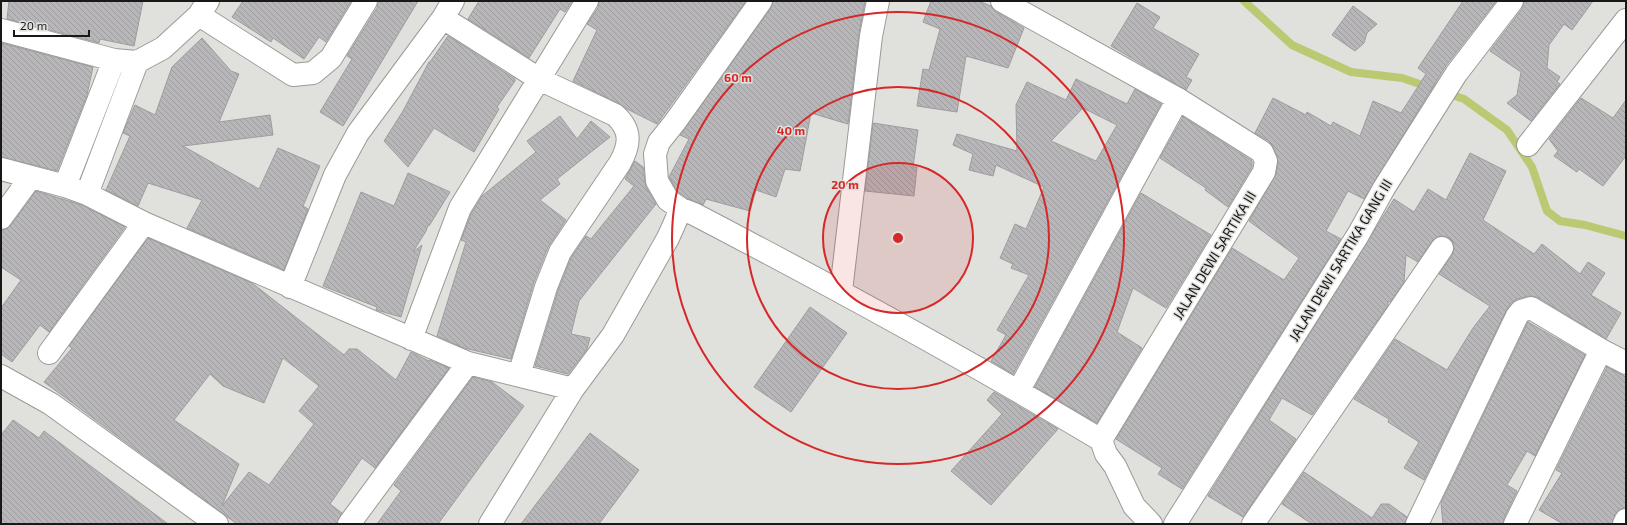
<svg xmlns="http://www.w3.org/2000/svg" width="1627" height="525" font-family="'Exo 2',sans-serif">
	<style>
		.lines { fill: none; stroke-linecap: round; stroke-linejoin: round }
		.stream { stroke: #b9ca72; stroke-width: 8 }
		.building { fill: url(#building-back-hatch); stroke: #9d9c9e; fill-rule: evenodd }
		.minor-casing { stroke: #9a9a97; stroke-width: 24 }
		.minor { stroke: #fff; stroke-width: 22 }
		.ring { fill: none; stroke: #d62828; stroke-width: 2 }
		.labels { text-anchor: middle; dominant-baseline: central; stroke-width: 3; stroke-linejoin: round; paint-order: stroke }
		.street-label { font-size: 14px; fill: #171817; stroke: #e0e0dd }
		.centre { fill: #d62828; stroke: #e0e0dd; stroke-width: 2 }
		.ring-label { font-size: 12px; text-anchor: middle; font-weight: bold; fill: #d62828; stroke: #e0e0dd; stroke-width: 3; stroke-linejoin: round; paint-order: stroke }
	</style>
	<defs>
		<pattern id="building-back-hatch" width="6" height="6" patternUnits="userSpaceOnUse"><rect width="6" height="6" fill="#b8b6b9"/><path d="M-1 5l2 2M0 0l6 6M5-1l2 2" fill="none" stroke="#9d9c9e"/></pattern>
	</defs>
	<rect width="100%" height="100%" fill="#e0e0dd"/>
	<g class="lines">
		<path class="stream" d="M1244 1 1292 45 1351 72 1402 78 1464 99 1507 130 1532 167 1547 211 1560 221 1585 225 1626 236"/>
	</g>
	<path class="building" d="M9 1H143L134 46 100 39 99 43 7 19Z
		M243 1H351L326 42 319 37 304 59 273 38 271 42 232 17Z
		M378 1H418L343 126 320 112 352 59 347 56 377 8Z
		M479 1H572L565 12 560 9 529 58 468 19Z
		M599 1H746L657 124 627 109 620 104 573 81 597 30 587 24 598 8Z
		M773 1H865L859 34 848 124 811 113 800 171 785 169 776 197 756 190 750 211 706 199 703 205 687 198 677 191 669 177 689 139 680 135 771 8Z
		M931 1H978L991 6 996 12 1024 28 1008 68 966 56 957 112 917 106 923 69 929 70 940 29 923 22Z
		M1463 1H1496L1445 67 1364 199 1348 191 1326 231 1341 239 1182 489 1158 474 1162 468 1116 439 1232 248 1284 280 1299 258 1249 221 1276 174 1278 163 1277 156 1273 147 1269 141 1255 133 1273 98 1306 115 1307 112 1331 126 1333 122 1360 136 1373 101 1401 113 1426 74 1418 68Z
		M1524 1H1593L1572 30 1564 24 1549 45 1547 68 1560 77 1557 82 1560 84 1531 121 1507 103 1517 95 1521 72 1490 51 1522 9Z
		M1137 3 1160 17 1153 28 1199 54 1186 77 1192 80 1186 90 1111 46Z
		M1353 6 1377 24 1367 33 1364 43 1355 51 1332 35Z
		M448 36 515 79V81L497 107 499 109 474 152 434 128 408 167 384 141 403 111 429 62H430Z
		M202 38 231 71 239 74 219 122 270 115 273 135 183 146 259 189 278 148 320 166 303 206 308 209 284 270 187 228 202 200 148 183 138 206 106 190 130 136 123 133 135 105 155 115 172 67Z
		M1 43 93 67 87 95 57 171 1 157Z
		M1076 79 1127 104 1135 89 1161 104 1013 374 991 361 1006 335 997 330 1029 275 1011 268 1013 264 1000 258 1015 224 1026 229 1044 187 996 165 993 176 969 170 973 154 953 145 957 134 1017 151 1016 105 1027 82 1066 100ZM1083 108 1117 125 1096 161 1051 141Z
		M1581 98 1613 118 1626 100V156L1603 186 1579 169 1577 172 1554 156 1558 151 1549 139Z
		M560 116 577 139 591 121 610 137 557 179 560 184 540 200 566 220 548 247 534 282 511 359 464 348 437 336 466 242 461 240 471 214 482 196 536 152 527 141Z
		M1183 117 1252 161V167L1228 207 1205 190 1206 188 1160 158Z
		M873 123 918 130 913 167H917L914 196 865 191Z
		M1470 153 1506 171 1483 220 1534 254 1542 244 1580 274 1588 262 1605 273 1591 295 1621 313 1606 339 1537 297 1528 296 1517 299 1511 303 1506 311 1424 480 1404 468 1419 442 1388 422 1389 419 1354 399 1395 339 1447 370 1473 328 1490 306 1439 274 1452 255 1454 249 1453 242 1449 238 1443 236 1437 237 1432 241 1418 262 1406 255 1404 282 1391 301 1388 302V305L1312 415 1282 398 1269 420 1296 439 1243 517 1208 496 1394 199 1414 212 1428 189 1446 200Z
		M635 161 643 167 646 187 656 204 579 301 571 334 590 338 587 349 568 374 535 366 558 291 571 258 586 236 591 239 634 186 625 179Z
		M408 173 450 192 429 226 428 225 426 231 413 252 422 245 401 317 380 311 376 310 377 307 323 286 361 192 394 206Z
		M36 191 82 205 125 227 49 332 40 325 12 362 1 354V308L21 280 1 267V230L6 229 11 225Z
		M1141 193 1211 235 1166 308 1133 288 1117 332 1142 348 1097 423 1035 387Z
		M148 238 252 283 344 355 349 349H357L396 380 411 352 429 361V360L449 368 375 468 362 458 330 504 342 513 337 524H237L44 382 72 348 69 346ZM283 358 319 386 299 411 314 424 269 485 249 472 222 506 239 464 174 420 210 374 223 386 264 403Z
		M810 307 847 333 791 412 754 387Z
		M1528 322 1585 355 1535 456 1527 451 1507 485 1517 491 1504 518 1503 524H1443L1441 503Z
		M1607 367 1626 377V508L1619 509 1615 514 1612 524H1563L1539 510 1562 473 1556 470Z
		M473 377 492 382 524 406 438 524H377L401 491 394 485Z
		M994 392 1058 429 991 505 951 471 1002 414 987 400Z
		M13 420 39 438 44 431 168 524H1V435Z
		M590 433 639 470 599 524H521Z
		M1304 472 1372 518 1381 504H1389L1407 517 1405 524H1312L1282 504Z"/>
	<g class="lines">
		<defs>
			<path id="minor" d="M1002 1 1178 99 1262 152 1266 161 1264 172 1101 440
				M199 15 293 75 313 73 331 58 366 1
				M443 18 539 79 615 115C632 130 630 145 620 163L560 252 546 287 519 375
				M1 30 114 60 137 62 163 48 199 15 208 1
				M1528 145 1626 20
				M1 169 65 186 87 194 144 223 468 363 573 389
				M65 186 114 60
				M87 194 137 62
				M681 209 668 200 657 181 655 154 659 142 675 122 761 1
				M1 218 31 177
				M290 287 335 175 358 133 443 18 453 1
				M841 291 871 36 878 1
				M411 339 460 208 587 1
				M49 353 144 223
				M1 376 51 404 217 524
				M1019 390 1178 99
				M349 524 468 363
				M490 524 573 389 613 335 668 238 681 209 694 214C832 286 968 360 1101 440L1106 454 1115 466 1134 506 1151 524
				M1175 524 1358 235 1384 188 1456 74 1512 1
				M1253 524 1442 248
				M1417 524 1517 316 1521 311 1531 308 1601 350 1626 363
				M1515 524 1601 350
				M1624 524 1626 520"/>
		</defs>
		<use href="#minor" class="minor-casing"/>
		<use href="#minor" class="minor"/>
	</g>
	<circle cx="898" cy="238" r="75" fill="#d62828" fill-opacity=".12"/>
	<g class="ring">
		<circle cx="898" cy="238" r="75"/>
		<circle cx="898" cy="238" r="151"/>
		<circle cx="898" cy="238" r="226"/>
	</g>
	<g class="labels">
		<g class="street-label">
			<text transform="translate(1214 255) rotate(-59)">JALAN DEWI SARTIKA III</text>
			<text transform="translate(1340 260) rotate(-59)">JALAN DEWI SARTIKA GANG III</text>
		</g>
	</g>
	<circle cx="898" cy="238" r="6" class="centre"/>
	<g class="ring-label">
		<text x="738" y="82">60 m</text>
		<text x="791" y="135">40 m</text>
		<text x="845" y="189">20 m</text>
	</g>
	<rect width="1627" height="525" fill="none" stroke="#171817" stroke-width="4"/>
	<path d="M14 30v6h75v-6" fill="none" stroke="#171817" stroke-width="2"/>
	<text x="20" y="30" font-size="12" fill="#171817" stroke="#e0e0dd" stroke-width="3" paint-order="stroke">20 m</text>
</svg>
